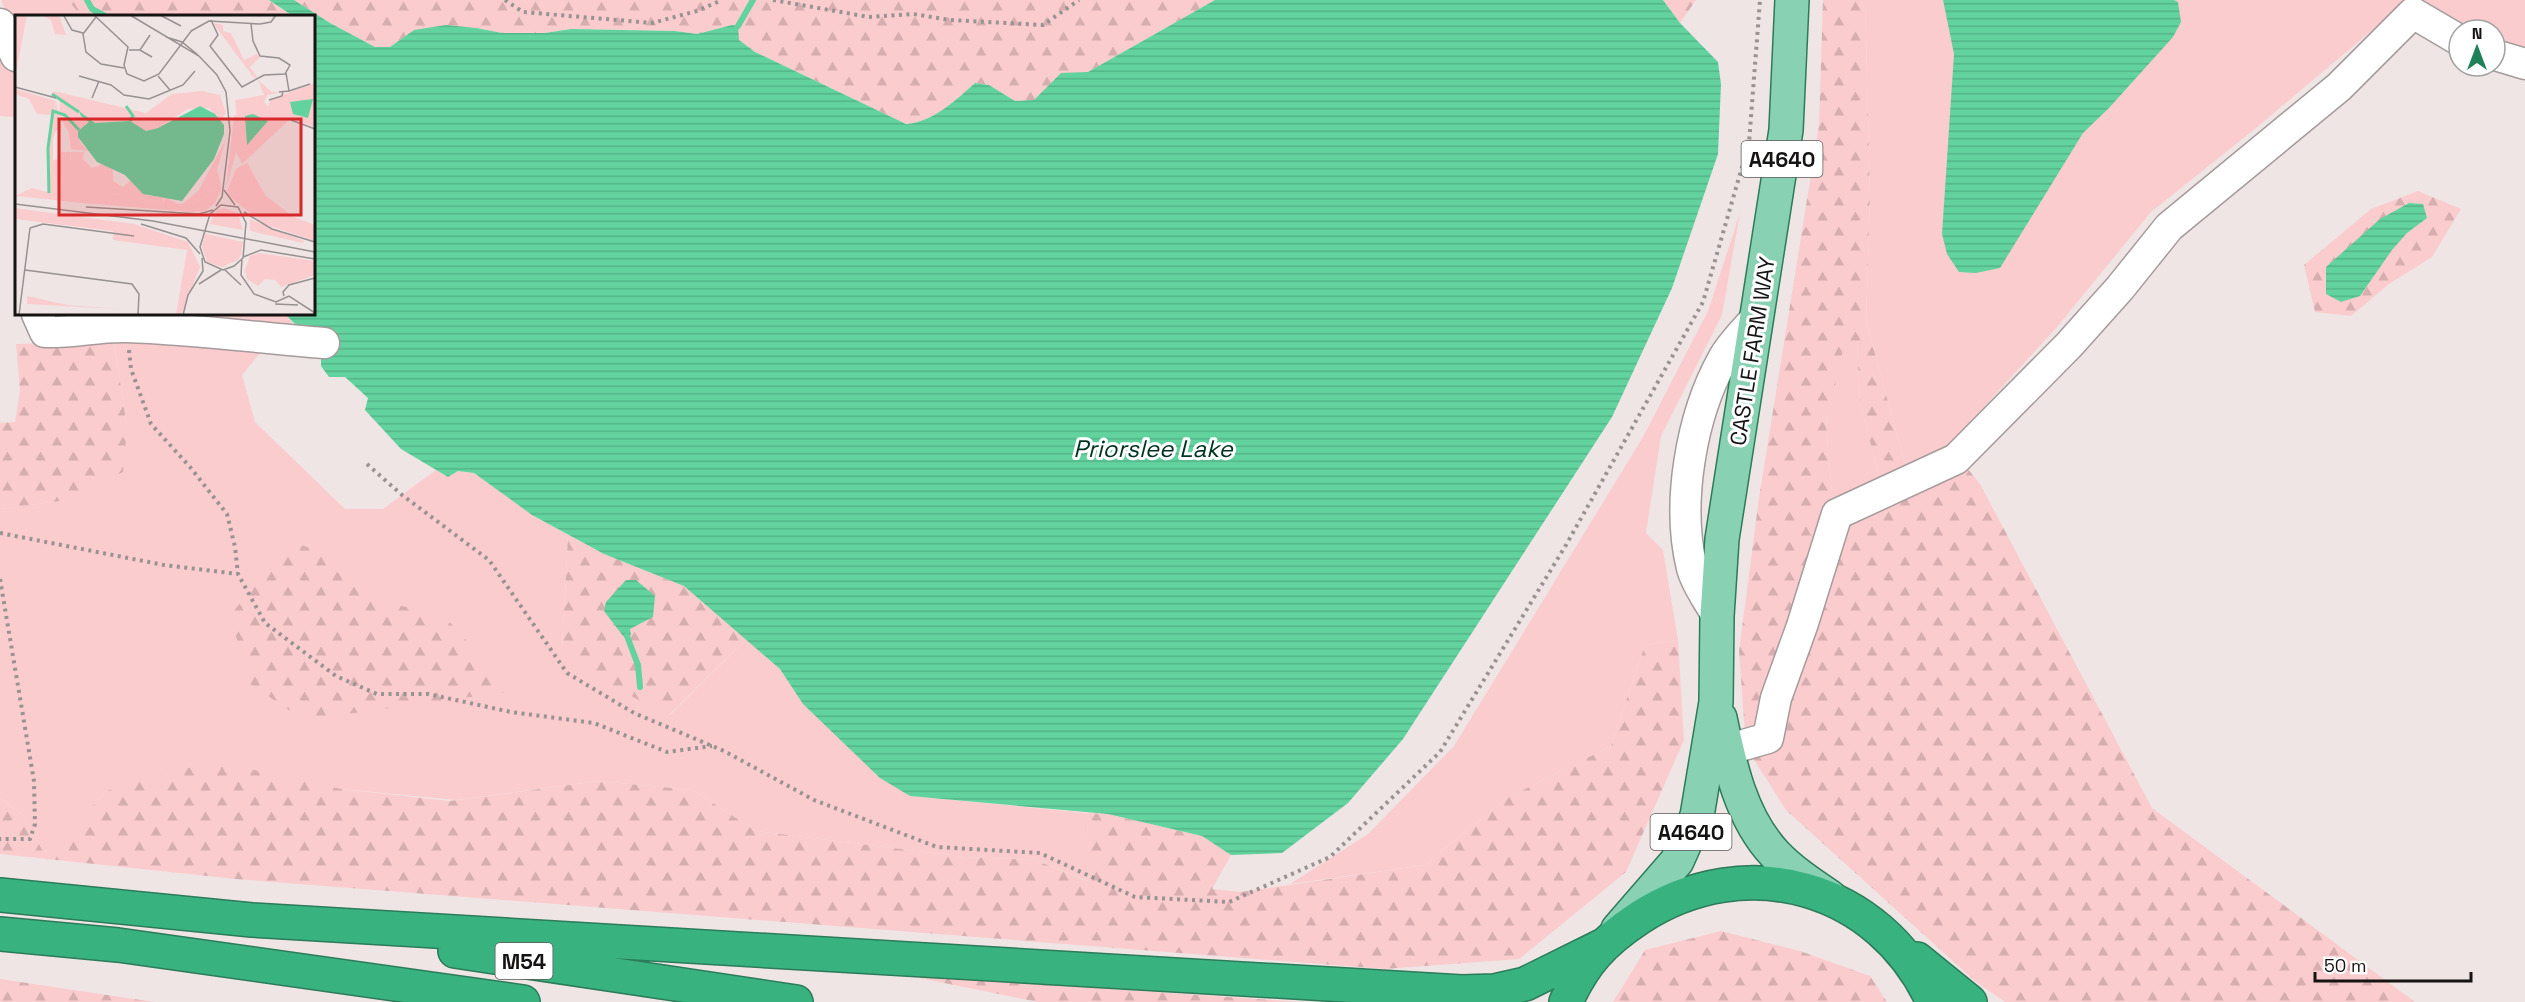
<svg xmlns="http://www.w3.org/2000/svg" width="2525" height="1002" font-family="'Space Grotesk',sans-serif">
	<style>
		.grass { fill: #fbccce }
		.forest { fill: url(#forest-firs) }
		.water { fill: url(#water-rules) }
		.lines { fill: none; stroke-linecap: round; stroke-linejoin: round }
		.stream { stroke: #62d39f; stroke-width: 6 }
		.minor-casing { stroke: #a59b9c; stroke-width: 33 }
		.major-casing { stroke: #2c7b59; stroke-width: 36 }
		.highway-casing { stroke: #2c7b59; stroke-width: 36 }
		.path { stroke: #999292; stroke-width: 4; stroke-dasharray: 3 4.5; stroke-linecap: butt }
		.minor { stroke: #fff; stroke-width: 30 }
		.major { stroke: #88d1b2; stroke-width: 33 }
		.highway { stroke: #38b37f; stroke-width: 33 }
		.labels { text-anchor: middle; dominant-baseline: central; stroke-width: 6; stroke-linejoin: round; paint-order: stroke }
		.shield { fill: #fff; stroke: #5c5a5a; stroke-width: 1.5 }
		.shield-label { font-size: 21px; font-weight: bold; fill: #161313 }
		.street-label { font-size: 22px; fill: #161313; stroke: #fff }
		.water-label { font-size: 24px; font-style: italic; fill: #003420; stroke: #fff }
		.inset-river { fill: none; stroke: #62d39f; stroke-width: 3 }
		.inset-road { fill: none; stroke: #989191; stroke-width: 1.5 }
		.view { fill: #d62828; fill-opacity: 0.15; stroke: #d62828; stroke-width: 3 }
		.inset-edge { fill: none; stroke: #161313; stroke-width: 3 }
	</style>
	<defs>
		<pattern id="forest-firs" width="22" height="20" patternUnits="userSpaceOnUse" patternTransform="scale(1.5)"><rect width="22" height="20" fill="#fbccce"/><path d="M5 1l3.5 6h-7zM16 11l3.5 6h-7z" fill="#d6aeb0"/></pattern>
		<pattern id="water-rules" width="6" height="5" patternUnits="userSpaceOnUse" patternTransform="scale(1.5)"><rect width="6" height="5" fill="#62d39f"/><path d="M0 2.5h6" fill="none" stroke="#54b488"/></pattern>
	</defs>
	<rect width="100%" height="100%" fill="#efe5e5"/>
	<path class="grass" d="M1 0H68L81 16H16V38Z
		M1865 0H2408L2256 128 2151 212 2057 327 1951 443 1907 471 1866 321 1870 196Z
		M2416 0H2525V50L2495 40V30H2462Z
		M0 49 15 76 16 117 0 116Z
		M1740 213 1722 315 1661 436 1646 533 1663 550 1678 640 1645 645 1611 746 1507 798 1425 865 1290 884 1368 834 1454 746 1643 437 1708 311Z
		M125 314H285L302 334Z
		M114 341 263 349 242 375 255 422 345 509H383L436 470 448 477 458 471 474 473 532 515 568 535 562 648 670 715 746 639 780 669 803 704 910 796 1087 813 1089 881 1035 860 965 857 756 831 693 790 598 781 456 800 341 789 106 791 47 860 23 815 0 798V509L60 501 127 428Z
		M1844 341H1857L1860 403 1881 483 1833 505 1826 424Z"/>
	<path class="forest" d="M68 0H269L293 16H81Z
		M294 0H1215L1088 72 1061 74 1034 100 1015 101 989 85 975 83C955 101 933 122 906 124L755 52 739 40 732 25 697 34 675 31 571 29 545 33H502L476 28 414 30 390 47H375L330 23Z
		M1663 0H1696L1680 23Z
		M1823 0H1865L1870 196 1866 321 1907 471 1881 483 1860 403 1857 341H1845L1826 424 1833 505 1762 728 1745 734 1739 651 1759 498 1819 125Z
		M2418 191 2461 209 2432 257 2389 284 2351 316 2315 312 2304 265 2371 209Z
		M114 341 127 428 123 472 60 501 0 509V423L15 422 20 391 16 344Z
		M1964 464 1980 484 2152 808 2415 1002H2005L1976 982 1786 810 1751 755 1845 520Z
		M568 535 604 554 684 586 746 639 669 715 603 682 562 648Z
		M288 541 333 555 369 598 444 616 513 691 304 720 250 684 230 616Z
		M1678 640 1684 740 1626 872 1519 959 1384 969 236 879 0 854V798L23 815 47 859 106 791 213 761 341 789 450 801 598 781 693 790 756 831 965 857 1035 860 1088 881 1087 813 1108 814 1202 836 1231 855 1212 889 1241 892 1425 865 1507 798 1611 746 1645 645Z
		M1721 931 1800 951 1870 976 1887 1002H1613L1645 950Z
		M905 975 1302 1002H1038Z
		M0 979 154 1002H0Z"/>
	<path class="water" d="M269 0H294L330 23 375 47H390L414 30 446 25 476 28 502 33H545L571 29 675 31 697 34 732 25 738 26 739 40 755 52 906 124C933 122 955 101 975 83L989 85 1015 101 1034 100 1061 73 1088 72 1215 0H1663L1680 23 1718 62 1721 84 1718 154 1672 288 1612 417 1403 739 1348 803 1282 853 1231 855 1202 836 1108 814 910 796 880 778 803 704 780 669 684 586 604 554 532 515 474 473 458 471 448 477 401 449 365 410 368 398 345 377H329L321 366V350L285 314H314V16H293Z
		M1943 0H2174L2178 2 2181 22 2173 37 2109 108 2083 133 2000 268 1976 273 1959 272 1947 254 1942 234 1954 54Z
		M2409 203 2423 204 2427 218 2407 233 2392 250 2360 296 2341 302 2326 294V267L2380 219Z
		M626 580H636L655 596 653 617 630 629 631 635 623 636 604 611 606 602Z"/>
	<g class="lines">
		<path class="stream" d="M87 0 92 9 105 16
			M738 26 753 0
			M627 636 638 665 640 687"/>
		<defs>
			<path id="minor" d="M0 24 16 56
				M2495 55 2525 64
				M37 314 45 332C73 333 99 326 127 327 193 329 258 338 324 343
				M1717 616C1709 601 1696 584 1692 568 1676 504 1691 416 1723 359 1731 344 1746 330 1757 317
				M1726 750 1768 738 1776 698 1802 626 1837 514 1956 459 2069 345 2120 288 2169 227 2339 87 2413 13 2459 40"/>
			<path id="major" d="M1720 718C1730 766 1741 818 1775 854 1791 871 1811 884 1830 897
				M1618 929 1677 861 1697 816 1716 702 1717 616 1722 539 1786 130 1792 0"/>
			<path id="highway" d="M0 895 252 920 1462 992 1494 991 1525 984 1602 946
				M0 934 118 945 523 1002
				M455 951 796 1002
				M1917 959 1970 1002
				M1566 1002C1584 962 1603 942 1639 918 1746 848 1880 886 1933 1002"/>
		</defs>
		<use href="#minor" class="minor-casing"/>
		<use href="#major" class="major-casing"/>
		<use href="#highway" class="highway-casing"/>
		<path class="path" d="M505 0 523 12 652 23 697 11 722 0
			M773 0 869 17 913 14 950 20 1043 25 1079 0
			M129 350 131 369 151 424 190 467 227 514 235 547 238 574
			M367 464 402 495 489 560 567 673 634 713 724 751 814 800 937 847 1040 853 1135 897 1229 902 1330 857 1440 752 1566 545 1703 302 1749 143 1760 0
			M0 533 164 565 238 574 265 623 336 676 377 694H428L511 712 594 723 667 752 712 746
			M0 579 34 781 35 824 30 839H0"/>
		<use href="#minor" class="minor"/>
		<use href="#major" class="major"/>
		<use href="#highway" class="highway"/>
	</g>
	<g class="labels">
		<g class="shield">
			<rect x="1741.5" y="141" width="81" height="36" rx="4.5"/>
			<rect x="1650.5" y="814" width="81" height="36" rx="4.5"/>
			<rect x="495.5" y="943" width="57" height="36" rx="4.5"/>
		</g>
		<g class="shield-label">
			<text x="1782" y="159">A4640</text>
			<text x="1691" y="832">A4640</text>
			<text x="524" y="961">M54</text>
		</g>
		<g class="street-label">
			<text transform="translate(1752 351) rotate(-81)">CASTLE FARM WAY</text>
		</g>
		<g class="water-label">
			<text x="1153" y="448">Priorslee Lake</text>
		</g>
	</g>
	<g transform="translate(15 15)">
		<rect width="300" height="300" fill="#efe5e5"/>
		<path d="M198 8 208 10V16L216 18 229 45 242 39 245 42 235 52 242 62 239 63ZM243 65 257 77H267L252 80 249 87 253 91 256 84 300 68V112L275 104 227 149 220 85 249 80ZM41 86 46 115H41L38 124V145L33 133ZM43 98 63 116 65 127 73 136 56 134 54 118ZM211 124 202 155 205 165 199 175 181 187 168 189 184 175ZM55 137H69L68 144 77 153 89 149 98 155V166L108 172 116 165 131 180 148 182V188L101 179 48 186 44 180 42 153 56 145ZM190 218 227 238 223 245 207 252 192 247 187 232Z" fill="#fbccce"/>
		<path d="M27 0H44L51 20 40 19 36 5ZM0 74 41 86 37 100 22 99 14 84 0 79ZM39 76 131 98 157 79 187 76 205 80 211 98 205 106 194 93 173 94 143 113 131 116 114 106 80 108 64 97 74 107 63 116 44 98 45 86 36 80ZM219 100H223L227 149 221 137 211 174ZM33 133 38 145 45 144 46 137H55L56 149 42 153 44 180 48 186 64 177 110 180 148 188 150 182 163 189 181 187 199 175 202 166 205 165 206 175 200 188 190 196 177 197 67 188 0 181 17 173 32 177ZM232 148 251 181 277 201 300 210V226L249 209 215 182 212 176 221 154ZM72 156 87 163 93 170 73 173 66 163ZM0 193 119 209 173 227 185 252 166 300H161L172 235 98 225V216L0 204ZM209 193 223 198 228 215 194 209 202 195ZM235 204 289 226 288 228 235 216ZM191 219 228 227 226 238 222 242 200 243ZM244 238 300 246V260L266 272 260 265 250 264 243 271 232 264 230 255 235 241ZM12 281 52 290 105 294 12 289Z" fill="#fbccce"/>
		<path d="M0 0H12L0 63Z" fill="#fbccce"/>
		<path d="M298 84 293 103 278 99 275 87ZM185 91 200 99 209 110V119L199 144 167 186 128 179 110 160 82 147 63 122V116L74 107 66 101 64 96 80 108 115 106 131 116 143 113ZM238 99 253 106 232 130 230 101Z" fill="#62d39f"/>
		<path class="inset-river" d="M37 79 64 97M111 91 118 101 115 106M34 178 33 133 38 96 50 100 64 115"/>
		<path class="inset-road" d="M79 0 113 32 109 50 112 59 129 66 144 59 177 15M115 0 184 41 202 60 211 77 215 116 207 182 201 191M145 0 166 11M49 1 57 15 68 18M81 2 68 19 71 37 86 49 109 53M196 5 203 20 195 31 227 72 249 60 270 59 275 50 264 43 245 41 238 26 236 9M176 16 194 6 245 9 256 7 261 0M151 22 167 27 183 40M114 35H125L137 42M125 35 135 20M64 61 96 70 109 80 134 84 168 70 180 56M143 61 155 75M0 72 41 83M274 76 295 69M264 77 274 76 271 58M77 83 84 66M254 85 267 81 268 76M276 105 300 114M209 175 220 190M0 189 138 206 300 237M206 190 223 192 231 208 228 243 219 251 208 255 190 247 185 232 195 199ZM71 192 184 199 198 195M229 197 257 214 300 227M126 209 171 223 185 239M15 213 28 209 119 221M228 242 246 235 300 244M227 243 226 260 239 279 261 287 274 281 300 298M10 255 117 269 124 279 123 300M210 255 226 270M184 269 206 255M269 281 268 277 274 270 300 263M260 289 283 290M4 300 15 213M168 300 173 280 188 256 187 243"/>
		<path class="view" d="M44 104H286V200H44Z"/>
		<rect width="300" height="300" class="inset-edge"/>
	</g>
	<g transform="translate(2477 48)"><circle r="28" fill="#ffffff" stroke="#a2a1a1" stroke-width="1.5"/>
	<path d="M0-4.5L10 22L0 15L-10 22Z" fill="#1f8159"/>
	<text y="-9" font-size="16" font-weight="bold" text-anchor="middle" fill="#161313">N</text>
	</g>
	<path d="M2315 972v9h156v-9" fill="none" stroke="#161313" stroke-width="3"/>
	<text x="2324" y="972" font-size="18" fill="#161313" stroke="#ffffff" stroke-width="4.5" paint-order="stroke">50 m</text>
</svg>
